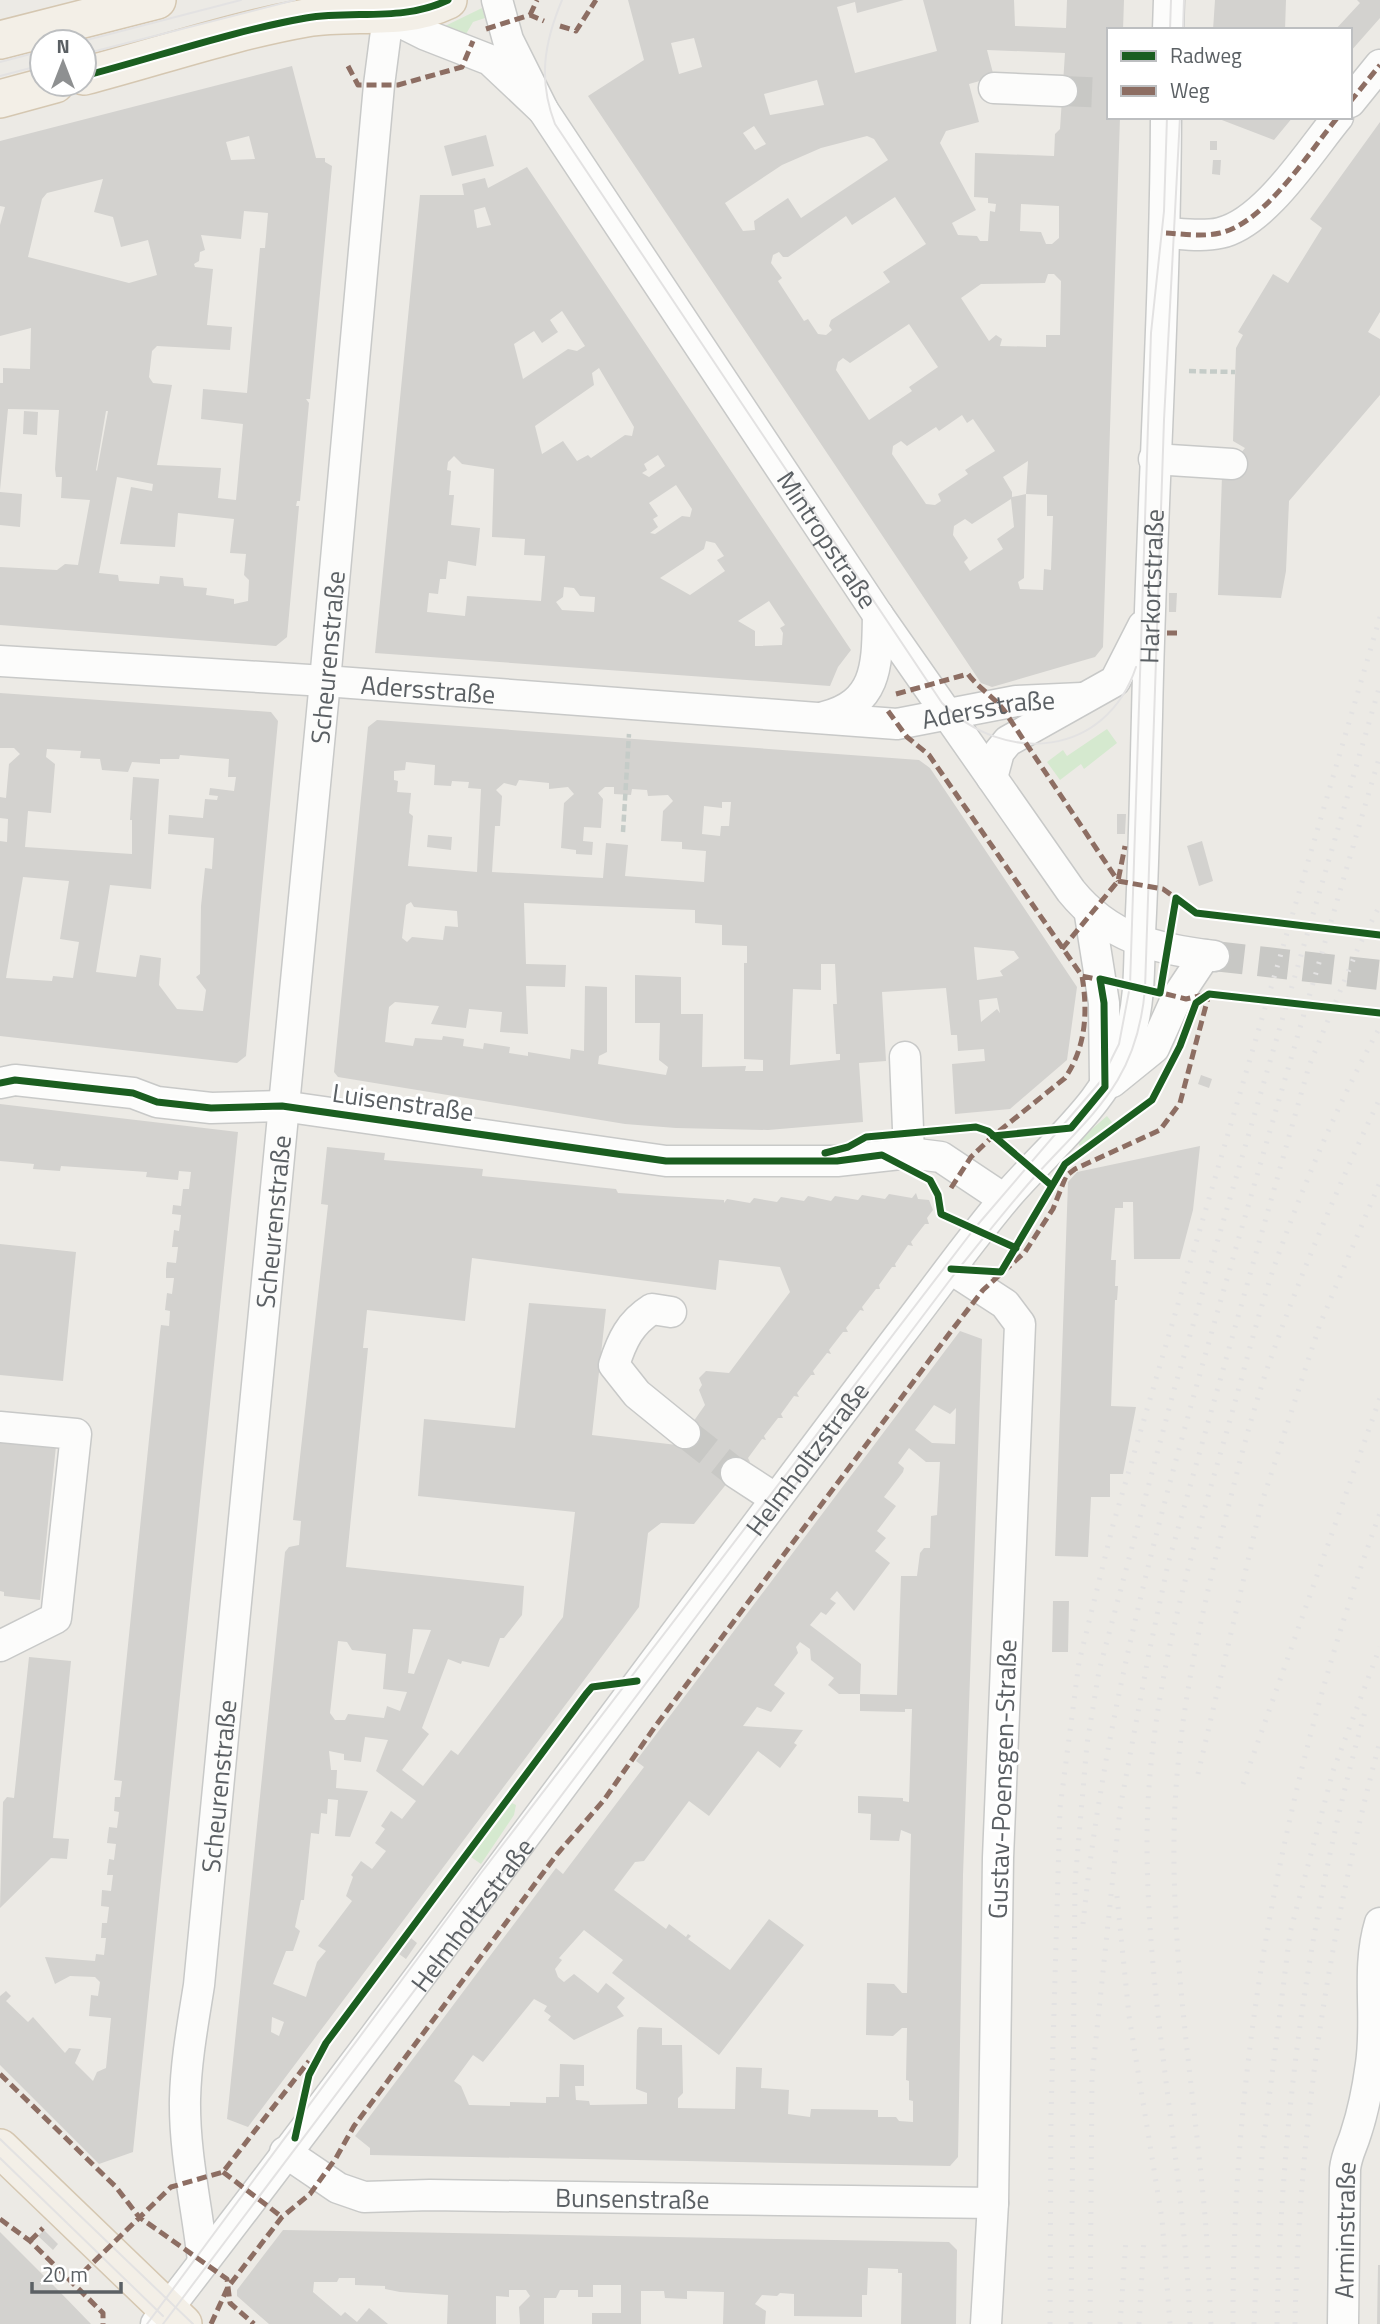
<svg xmlns="http://www.w3.org/2000/svg" width="1380" height="2324" font-family="'Titillium Web',sans-serif">
	<style>
		.green { fill: #d5e9cf }
		.building { fill: #d3d2cf; fill-rule: evenodd }
		.lines { fill: none; stroke-linecap: round; stroke-linejoin: round }
		.minor-tunnel { stroke: #c8c8c5; stroke-width: 30; stroke-dasharray: 30 15; stroke-linecap: butt }
		.minor-casing { stroke: #c8c9c8; stroke-width: 33 }
		.major-casing { stroke: #d5c7b1; stroke-width: 40 }
		.path { stroke: #c5ccc8; stroke-width: 4.5; stroke-dasharray: 7 3.5; stroke-linecap: butt }
		.minor { stroke: #fcfcfb; stroke-width: 30 }
		.major { stroke: #f3efe7; stroke-width: 37 }
		.tram { stroke: #e3e2e2; stroke-width: 2 }
		.rail { stroke: #e3e2e2; stroke-width: 5; stroke-dasharray: 2 9; stroke-linecap: butt }
		.quiet { stroke: #8d6e63; stroke-width: 5; stroke-dasharray: 10 5; stroke-linecap: butt }
		.cycleway-casing { stroke: #fff; stroke-width: 11 }
		.cycleway { stroke: #1b5e20; stroke-width: 7 }
		.labels { text-anchor: middle; dominant-baseline: central; stroke-width: 6; stroke-linejoin: round; paint-order: stroke }
		.street-label { font-size: 26px; fill: #5b6064; stroke: #fff }
	</style>
	<rect width="100%" height="100%" fill="#eceae5"/>
	<path class="green" d="M482 8 485 18 473 22 466 34 443 27Z
		M1107 729 1117 743 1084 769 1081 764 1060 780 1047 762 1063 750 1067 756Z
		M1107 1116 1114 1125 1080 1146 1077 1142Z
		M512 1803 516 1805 514 1815 481 1864 471 1857Z"/>
	<path class="building" d="M628 0H904L857 13 855 2 837 7 855 73 937 51 923 0H1014L1015 26 1066 28 1067 0H1124L1123 30H1109V117H1120L1103 647 1095 657 992 687 981 683 588 96 644 60ZM694 38 702 67 679 74 671 43ZM987 50 1065 53 1060 129 1055 134 1054 156 975 153 974 197 988 198V203L996 204 995 212 990 211 988 241H980L977 236 958 235 952 223 976 210 940 143 946 131 979 122 969 84 994 77ZM817 80 824 105 770 115 764 94ZM754 126 766 144 755 150 743 133ZM867 136 874 139 888 160 801 218 788 198 754 221 755 230 743 231 725 203 782 165 821 148ZM895 197 926 244 883 272 890 282 831 320 829 326 832 330 826 335 818 334 808 319 804 321 778 281 782 278 771 263 773 255 779 252 783 257H788L846 216 852 225ZM1021 204 1059 206V238L1052 244H1046L1041 232 1020 231ZM1048 274H1054L1061 281 1060 335H1046V347L1000 346 1002 339 996 335 989 341 961 298 981 284 1045 283ZM909 324 938 367 909 387 912 391 869 420 836 370 838 362 843 358 850 363ZM962 415 967 423 973 419 995 451 965 470 968 474 938 494 941 501 935 505 926 504 892 454 893 446 901 441 907 446 936 427 939 431ZM1028 461 1026 494 1012 497V492L1003 477ZM1026 494 1047 495V516H1053L1051 570 1044 569 1043 590 1020 589 1018 582 1024 578ZM1011 499 1014 527 997 539 1003 549 970 571 964 562 968 558 953 535 954 526 965 519 972 524Z
		M1215 0H1286L1285 30H1213Z
		M1357 0H1380V18L1350 52V30H1335L1360 3Z
		M292 66 316 158H325V162L332 166 310 399H306L309 403 300 501H297L296 506H299L287 637 276 646 0 625V567L57 570 65 564 78 565 90 500 61 498 62 477H56L55 469 59 410 8 409 0 490V383H3V368L30 369 31 328 0 336V225L5 207 0 206V141ZM249 136 255 159 231 160 226 142ZM103 179 94 212 113 217 121 247 148 240 157 275 129 283 28 257 42 199 47 193ZM244 211 268 213 265 248H260L247 393 203 389 201 419 243 424 236 500 218 498 221 468 157 465 172 385 153 383 149 377 152 351 157 346 230 350 232 327 207 325 213 269 195 267 194 264 199 261 200 252 205 250 201 235 241 239ZM106 411H108L97 471 96 470ZM117 477 153 484 152 491 131 487 120 544 175 547 178 513 234 519 230 553 246 554 244 575 249 580 248 601 234 604V599L206 595 207 588 184 586 183 578 160 576 159 584 119 581 118 575 99 573Z
		M1214 117H1293L1274 140Z
		M1380 122V312L1368 332 1380 339V395L1289 501 1286 571 1281 598 1218 595 1222 476 1245 448 1233 441 1236 348 1243 335 1238 332 1273 274 1288 283 1322 228 1310 219Z
		M486 135 494 166 452 176 444 146Z
		M1210 141H1217V150H1210Z
		M1213 160H1221L1220 175 1212 174Z
		M527 167 851 650 838 667 830 686 375 653 420 195H464L462 184 485 178 488 188ZM485 207 491 225 477 228 474 210ZM562 311 585 346 577 351 568 349 523 379 514 344 534 331 542 343 558 332 550 320ZM599 368 634 427 632 436 625 435 591 458 588 455 577 461 563 441 542 454 535 426 594 385 592 373ZM658 455 665 466 649 477 642 473 647 470 644 464ZM454 456 462 464 494 469 492 537 525 539 524 555 545 556 541 601 467 596 465 616 427 612 429 593 438 594 440 579H446L448 561 476 566 480 528 451 525 454 495H449L451 471 447 470 448 462ZM676 485 692 509 690 517 682 516 655 534 650 533 658 527 653 519 658 516 649 503ZM706 541 715 543 724 556 717 560 725 571 690 595 660 578 704 549ZM564 587 574 588 580 596 595 597 594 612 562 610 556 602 563 597ZM769 601 785 625 780 628 783 633 782 645 755 646V631L738 621Z
		M24 411 38 412 37 435 23 434Z
		M0 492 22 494 20 527 0 525Z
		M1169 593H1177L1176 612H1169Z
		M0 693 271 712 278 721 246 1056 237 1063 0 1036V841L7 842 8 819 0 818V797L6 798 9 764 20 754 14 748H0ZM47 749 81 751 80 758 100 759 102 770 128 772 132 762 160 764V759H179L180 755 229 759 228 777H236L234 791 210 788 209 795 218 796 217 800 205 799 203 818 169 815 168 834 214 838 212 869 205 868 201 906 200 974 196 977 206 990 203 1011 177 1009 159 985 161 958 140 955 136 977 96 972 110 885 151 889 159 779 133 777 130 820H132V854L25 847 28 811 51 813 55 764 46 757ZM23 877 69 881 60 939 79 942 73 978 53 976 52 981 6 978Z
		M377 720 919 760 930 768 1077 987 1067 1060 1010 1109 955 1114 952 1064 985 1061 984 1049 958 1051 957 1035H951L946 988 882 992 886 1061 859 1063 863 1122 768 1130 676 1128 625 1124 338 1077 334 1072 368 727ZM406 762 435 765 434 785 451 786 452 781 469 782 468 788 481 789 477 872 408 866 413 816 409 813 411 793 397 792 398 781 394 780V771L405 770ZM519 780 549 783V789L568 787 574 794 564 803 561 848 576 850V854L592 855 593 842 583 841 584 827 601 828 603 799 598 793 605 787H614V794L631 795 632 789 647 790 648 796 668 795 673 801 663 811 661 841 682 842V849L706 851 704 882 625 876 628 845 606 843 603 878 492 872 495 826H500L502 796 496 790 504 783 516 786ZM722 802H731L729 826H721L720 836 702 834 704 806 722 808ZM411 902 414 907 457 911 458 927 445 926 443 940 412 937 407 942 402 938 406 905ZM524 903 695 910V923L722 925V945L747 946V963H744V1059L763 1060V1071H745L746 1066 702 1067 703 1014H681V977L635 975V1023H660L659 1060 668 1067 666 1075 598 1064 599 1056 607 1052V987L585 986 584 1051 571 1049 570 1059 528 1052V1056L509 1053 510 1047 484 1043 483 1049 463 1046 464 1039 443 1036 442 1040 415 1038 413 1046 385 1042 389 1007 395 1002 439 1006 431 1024 466 1028 469 1009 502 1012 500 1032 528 1034 526 986 565 987 566 965 526 964ZM974 947 1014 951 1019 958 1000 971 1003 976 977 980ZM821 964H835L837 1004H833L836 1054H840V1060L790 1065 793 989 821 990ZM997 998 1000 1013 997 1009 981 1022 979 1000Z
		M1117 814H1126L1125 834H1117Z
		M428 835 452 837 451 850 427 847Z
		M1202 841 1213 881 1199 886 1187 846Z
		M1201 1075 1212 1079 1209 1088 1198 1084Z
		M0 1104 238 1132 133 2152 99 2164 0 2065V1996L6 1991 11 1996 6 2001 28 2022 33 2017 65 2053 69 2048 81 2049 75 2063 93 2081 97 2072 106 2068 111 2018 89 2016 91 1995 98 1996 100 1982 95 1977 70 1976 55 1984 45 1957 95 1961 96 1954 104 1955 106 1938H101L102 1923H107L109 1907 101 1906 102 1890 111 1891 113 1875H107L109 1859 114 1860 116 1844 107 1843 109 1827 117 1828 119 1812 114 1811 115 1797H120L122 1781 114 1780 115 1772 160 1332 161 1325 169 1326 170 1311 165 1310 167 1293 172 1294 174 1278H166V1270L167 1262 176 1263 178 1247H172L174 1230 179 1231 181 1215 172 1214 173 1205 181 1206 183 1189H189L191 1172 179 1171 178 1180 146 1177 147 1172 61 1166 60 1171 33 1169 34 1164 0 1161Z
		M1200 1146 1193 1210 1180 1259H1134L1133 1202H1123V1208H1115L1111 1260H1116L1115 1286H1118L1117 1300H1115L1111 1406 1136 1407 1123 1474H1110V1497H1091L1088 1557 1055 1556 1068 1182 1077 1172Z
		M327 1147 385 1153 384 1160 483 1169 482 1176 616 1189 618 1193 724 1200V1203L727 1199 750 1203 754 1198 777 1202 781 1197 804 1201 808 1196 831 1201 835 1196 858 1200 862 1195 885 1199 889 1194 912 1198 916 1193 918 1199 929 1200 933 1210 927 1218 929 1224H925L911 1242 913 1246 908 1245 895 1264 896 1267H892L879 1285 880 1289H876L862 1307 864 1311 860 1310 846 1328 848 1332H843L829 1350 831 1354 827 1353 813 1371 815 1375H811L797 1393 799 1397 794 1396 781 1414 783 1418H778L764 1436 766 1440 762 1439 748 1458 750 1462 745 1461 694 1524 661 1523 648 1533 639 1607 248 2127 227 2119 285 1552 289 1547 299 1545 301 1521 293 1520 328 1205 321 1204ZM472 1258 716 1290 719 1260 780 1267 790 1292 729 1373 706 1371 699 1378 702 1385 699 1390 705 1405 677 1445 592 1435 606 1309 529 1303 515 1428 424 1419 418 1496 575 1512 563 1617 458 1755 451 1750 423 1786 402 1770 429 1734 422 1728 448 1659 461 1664 462 1661 489 1667 500 1638H504L522 1615 524 1586 346 1567 368 1348H363L367 1310 465 1321ZM413 1629 431 1630 414 1674 408 1673ZM338 1641 347 1642 352 1650 386 1654 383 1689 407 1692 400 1711 387 1706 384 1718 348 1714 345 1720H335L330 1713ZM365 1737 388 1740 376 1771 416 1801 402 1819 391 1811 381 1826 385 1829 375 1843 386 1851 372 1869 361 1861 351 1875 353 1877 346 1896 352 1901 318 1946 326 1951 317 1962 306 1997 273 1984 286 1951H293L300 1931 295 1927 301 1900H304L311 1833 319 1834 321 1813 327 1814 328 1799 338 1800 335 1836 350 1837 368 1791 336 1788 337 1770H331L329 1751 344 1754V1760L361 1762ZM272 2017 284 2022 279 2036 271 2032Z
		M0 1244 76 1252 63 1381 0 1375Z
		M960 1331 982 1339 963 1875 958 2157 950 2166 370 2155V2148L355 2136 556 1868 563 1874 644 1767 636 1761ZM934 1405 950 1414 956 1408 955 1444 932 1443 915 1430ZM909 1448 926 1462H940L937 1515 931 1516 930 1548H924L920 1553 917 1576H901L897 1695 860 1694 861 1664 810 1625 821 1612 826 1615 836 1603 830 1599 837 1591 854 1611 890 1563 875 1551 886 1538 877 1531 896 1506 884 1497 903 1472 904 1468 898 1463ZM800 1642 810 1649 811 1660 834 1678 828 1685 839 1694H860V1711L905 1712V1709H912L909 1802 903 1801V1798L858 1796V1813L871 1814 870 1840 899 1841 901 1830 911 1834 907 1993H902L894 1984 867 1983 866 2035 893 2036 902 2028H907L906 2080 909 2081V2100L913 2101V2122L899 2121 896 2117H878V2110L811 2109 810 2117 788 2114 789 2090 761 2088 762 2068 736 2067 735 2109 678 2108V2098L683 2093 682 2045H662V2028L639 2027 637 2030 636 2089 647 2093V2104L590 2105 589 2101 576 2100 575 2086H584V2065L560 2064 559 2097H546V2103L510 2102V2106L469 2105 461 2086 454 2081 473 2055 483 2062 534 1999 547 2006 544 2011 551 2016 548 2020 574 2040 624 2016 617 2007 625 1998 606 1983 598 1993 574 1974 564 1982 558 1977 555 1969 562 1960 559 1958 584 1930 623 1960 612 1973 719 2055 804 1945 769 1919 730 1970 688 1939 691 1936 688 1934 686 1937 669 1924 666 1929 614 1890 635 1862 644 1861 689 1801 709 1816 758 1751 780 1768 797 1745 794 1743 803 1730 743 1726 757 1707 771 1712 785 1693 774 1685 798 1653 796 1647Z
		M0 1439 56 1446 40 1600 4 1596V1592L0 1591Z
		M1053 1601H1069L1068 1652H1052Z
		M29 1657 71 1661 53 1838 69 1839 67 1859 51 1858 0 1908 3 1802 7 1797 14 1798Z
		M411 1938 417 1943 406 1959 399 1954Z
		M44 2230 58 2244 53 2250 38 2236Z
		M283 2230 949 2242 957 2250 956 2324H901L902 2273H898V2269L868 2268 867 2295H862V2317L794 2316V2294L780 2293 777 2296 762 2295 755 2304 766 2311 765 2324H723L724 2292 687 2291V2299L665 2298 664 2291H641V2324H592V2313H621V2285H593V2297H578V2290H560L556 2298H544V2324H520L519 2307 530 2296 526 2290H509V2297L496 2296V2324H447L448 2295 400 2292 385 2289V2286L355 2285V2278H339L337 2282H314L313 2292 341 2316 345 2312 357 2322 369 2308 388 2324H269L237 2296V2290Z
		M0 2232 59 2291 91 2324H0Z
		M1378 2265H1380V2324H1377Z"/>
	<g class="lines">
		<path class="minor-tunnel" d="M1062 91 1109 93
			M1214 956 1380 975
			M685 1433 736 1473"/>
		<defs>
			<g id="minor">
				<path id="s1" d="M497 0 508 40 543 110 878 615 1071 891C1109 938 1155 949 1214 956"/>
				<path d="M1168 30 1169 0"/>
				<path d="M994 88 1062 91"/>
				<path d="M1350 102 1380 65"/>
				<path d="M1166 233C1183 234 1203 237 1220 233 1265 223 1309 152 1338 117"/>
				<path d="M1154 459 1232 464"/>
				<path id="s2" d="M0 661 325 681 897 724 1016 701 1082 698"/>
				<path d="M824 717C879 703 877 663 878 615"/>
				<path d="M992 778 999 752 1008 741 1115 681 1143 626"/>
				<path d="M1090 915 1104 1003 1105 1081"/>
				<path d="M905 1057 909 1153"/>
				<path d="M1112 1082 1154 1048 1177 997 1205 955"/>
				<path d="M0 1083 15 1080 133 1093 157 1102 211 1108 282 1106 666 1161H837L909 1153 941 1157 1004 1199"/>
				<path d="M951 1269 1005 1304 1020 1324 998 1858 993 2203 986 2324"/>
				<path d="M671 1312 652 1309C630 1323 622 1340 614 1365L637 1394 685 1433"/>
				<path d="M0 1427 76 1434 56 1618 0 1646"/>
				<path d="M736 1473 776 1499"/>
				<path id="s3" d="M285 2152 338 2188 364 2197 430 2195 993 2203"/>
				<path id="s4" d="M203 2261C197 2207 184 2152 185 2099 186 2060 193 2023 199 1985L325 681 379 85 388 16 426 35 490 60 543 110"/>
				<path id="s5" d="M156 2324C408 1998 650 1664 899 1336 935 1289 970 1240 1008 1195 1052 1144 1110 1100 1130 1034 1140 1002 1139 966 1140 933 1144 860 1145 788 1147 716 1151 516 1165 317 1166 117"/>
				<path id="s6" d="M1343 2324 1345 2169C1347 2153 1352 2147 1356 2133 1363 2112 1368 2086 1371 2064 1378 2016 1366 1969 1380 1923"/>
			</g>
			<path id="major" d="M0 40 157 0
				M84 76C157 57 232 31 306 18 355 10 402 22 448 0
				M0 99 55 84
				M0 2148 183 2324"/>
		</defs>
		<use href="#minor" class="minor-casing"/>
		<use href="#major" class="major-casing"/>
		<path class="path" d="M1189 371 1235 372
			M623 832 629 734"/>
		<use href="#minor" class="minor"/>
		<use href="#major" class="major"/>
		<g class="tram">
			<path d="M562 0C544 43 538 80 555 124L942 703C1005 766 1106 757 1136 667"/>
			<path d="M1170 30 1171 0"/>
			<path d="M1183 30 1184 0"/>
			<path d="M79 42 241 0"/>
			<path d="M84 54 295 0"/>
			<path d="M0 62 42 51"/>
			<path d="M0 76 42 65"/>
			<path d="M0 2139 193 2324"/>
			<path d="M0 2158 163 2316"/>
			<path d="M147 2324 481 1873 974 1229 1100 1082 1119 1044 1130 986 1151 333 1164 211 1167 117"/>
			<path id="s7" d="M163 2324 956 1272C983 1239 1009 1205 1038 1173 1096 1110 1137 1080 1145 989L1164 420 1180 117"/>
		</g>
		<path class="rail" d="M1198 1774 1261 1505 1320 1324 1380 1182
			M1243 1784 1380 1398
			M1117 1896 1129 2016 1162 2219 1170 2324
			M1083 1924C1104 1711 1162 1507 1220 1303 1273 1120 1326 938 1380 755
			M1050 2324 1051 2113 1060 1808 1079 1662 1113 1525 1380 617
			M1071 2324 1075 1882 1087 1744 1099 1671 1174 1390 1380 685
			M1090 2324 1092 2077 1120 1809 1149 1653 1168 1564 1309 1066 1358 948 1380 905
			M1120 2324 1126 2239
			M1139 2324 1144 2239
			M1190 2324C1184 2163 1147 2004 1147 1842 1147 1705 1186 1572 1224 1441 1241 1383 1255 1324 1274 1267 1303 1185 1338 1103 1380 1027
			M1211 2324C1209 2288 1208 2252 1205 2216 1194 2092 1173 1969 1174 1844 1174 1743 1195 1642 1219 1544 1235 1481 1250 1416 1272 1355 1303 1268 1340 1182 1380 1098
			M1233 2324C1232 2048 1286 1771 1380 1513
			M1254 2324 1262 2154 1290 1933 1333 1771 1380 1647
			M1277 2324C1281 2117 1309 1911 1365 1712
			M1295 2324C1299 2126 1329 1932 1380 1741"/>
		<path class="quiet" d="M530 15 537 0
			M560 26 576 31 596 0
			M486 29 530 15 544 21
			M348 66 358 85H398L462 67 473 41
			M1350 102 1380 65
			M1166 233C1183 234 1203 237 1220 233 1265 223 1309 152 1338 117
			M1167 633H1181
			M896 694 968 674C979 689 995 697 1006 713
			M888 711 907 737 929 755 1082 976 1105 981
			M1009 718 1118 881
			M1118 881 1163 889 1180 901
			M1062 949 1118 881 1125 846
			M1166 994 1186 999 1203 995
			M951 1188 971 1157 993 1136 1065 1078C1086 1047 1088 1012 1082 976
			M0 2074 116 2187 139 2217 227 2279 230 2303 254 2324
			M223 2172 282 2217
			M0 2219 30 2241 103 2313V2324
			M30 2241 43 2228
			M72 2283 171 2187 223 2172 309 2061
			M211 2324 228 2287 282 2217 310 2194 336 2158 354 2126 558 1853 604 1800 654 1728 952 1330 983 1290 1025 1252 1053 1209 1066 1176 1075 1169 1160 1130 1180 1103 1209 994"/>
		<defs>
			<path id="cycleway" d="M84 76C157 57 232 31 306 18 355 10 402 22 448 0
				M0 1083 15 1080 133 1093 157 1102 211 1108 282 1106 666 1161H837L882 1155 930 1180 938 1195 941 1214 1016 1248
				M993 1136 1071 1128 1105 1087 1104 1003 1100 979 1160 993 1176 898 1196 913 1380 935
				M825 1153 848 1147 866 1137 976 1127 988 1131 1051 1185
				M951 1269 1001 1272 1065 1164 1152 1100 1180 1046 1196 1003 1209 994 1380 1013
				M295 2138 309 2075 326 2043 586 1694 592 1687 637 1681"/>
		</defs>
		<use href="#cycleway" class="cycleway-casing"/>
		<use href="#cycleway" class="cycleway"/>
	</g>
	<g class="labels">
		<g class="street-label">
			<text stroke="none"><textPath href="#s1" startOffset="635">Mintropstraße</textPath></text>
			<text stroke="none"><textPath href="#s5" startOffset="2067">Harkortstraße</textPath></text>
			<text stroke="none"><textPath href="#s4" startOffset="1612">Scheurenstraße</textPath></text>
			<text stroke="none"><textPath href="#s2" startOffset="429">Adersstraße</textPath></text>
			<text stroke="none"><textPath href="#s2" startOffset="992">Adersstraße</textPath></text>
			<text transform="translate(403 1102) rotate(8)">Luisenstraße</text>
			<text stroke="none"><textPath href="#s4" startOffset="1045">Scheurenstraße</textPath></text>
			<text stroke="none"><textPath href="#s5" startOffset="1083">Helmholtzstraße</textPath></text>
			<text transform="translate(1002 1779) rotate(-88)">Gustav-Poensgen-Straße</text>
			<text stroke="none"><textPath href="#s4" startOffset="478">Scheurenstraße</textPath></text>
			<text stroke="none"><textPath href="#s7" startOffset="513">Helmholtzstraße</textPath></text>
			<text stroke="none"><textPath href="#s3" startOffset="360">Bunsenstraße</textPath></text>
			<text stroke="none"><textPath href="#s6" startOffset="94">Arminstraße</textPath></text>
		</g>
	</g>
	<rect x="1107" y="28" width="245" height="91" fill="#ffffff" stroke="#bdbfc1" stroke-width="2"/>
	<rect x="1121" y="51" width="35" height="10" fill="#1b5e20" stroke="#bdbfc1" stroke-width="2"/>
	<text x="1170" y="63" font-size="21" fill="#5b6064">Radweg</text>
	<rect x="1121" y="86" width="35" height="10" fill="#8d6e63" stroke="#bdbfc1" stroke-width="2"/>
	<text x="1170" y="98" font-size="21" fill="#5b6064">Weg</text>
	<g transform="translate(63 63)"><circle r="33" fill="#ffffff" stroke="#bdbfc1" stroke-width="2"/>
	<path d="M0-5L12 26L0 18L-12 26Z" fill="#8e9091"/>
	<text y="-10" font-size="19" font-weight="bold" text-anchor="middle" fill="#5b6064">N</text>
	</g>
	<path d="M32 2282v10h89v-10" fill="none" stroke="#5b6064" stroke-width="3.5"/>
	<text x="42" y="2282" font-size="21" fill="#5b6064" stroke="#ffffff" stroke-width="5" paint-order="stroke">20 m</text>
</svg>
